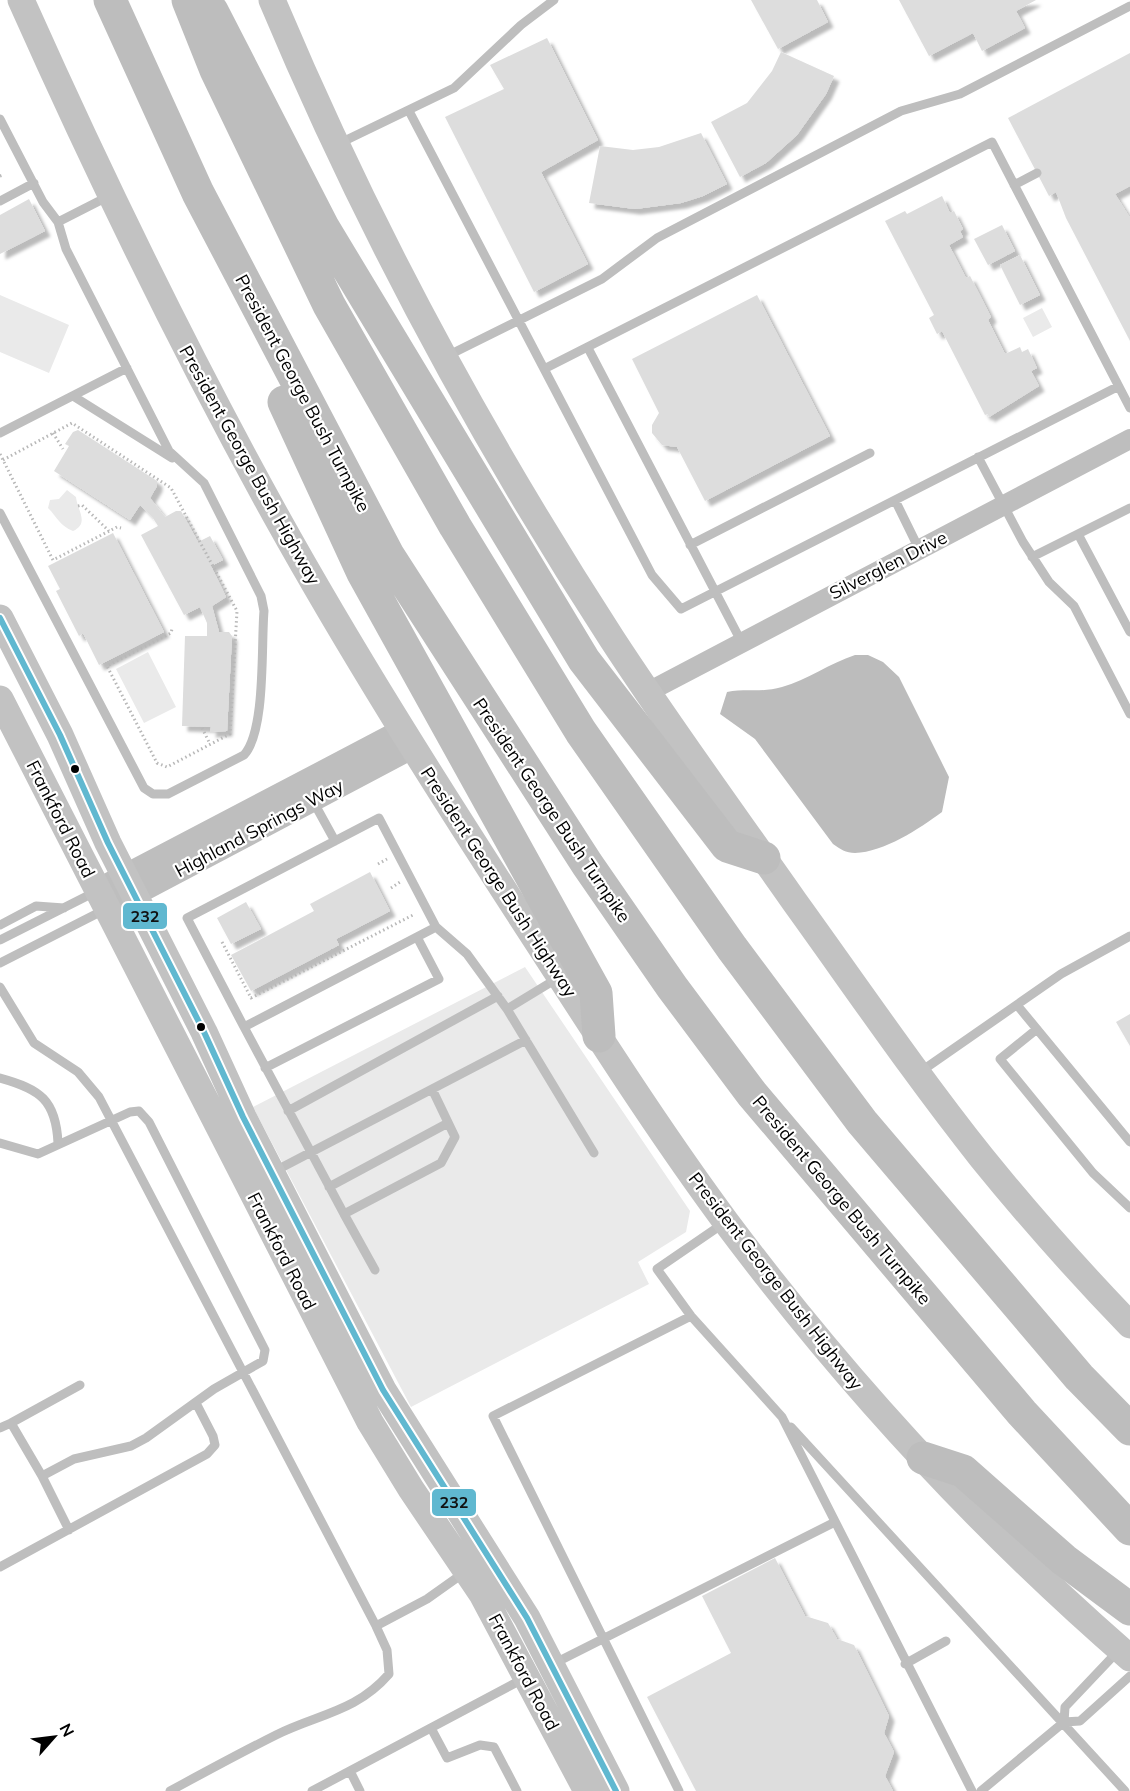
<svg xmlns="http://www.w3.org/2000/svg" width="1130" height="1791" font-family="Mulish,sans-serif">
	<style>
		.green { fill: #eaeaea }
		.water { fill: #bcbcbc }
		.building { fill: #ddd; filter: url(#shadow) }
		.lines { fill: none; stroke-linecap: round; stroke-linejoin: round }
		.path { stroke: #b8b8b8; stroke-width: 3; stroke-dasharray: 1.5 3; stroke-linecap: butt }
		.service { stroke: #bebebe; stroke-width: 9 }
		.minor { stroke: #bebebe; stroke-width: 20 }
		.tertiary { stroke: #bebebe; stroke-width: 24 }
		.secondary { stroke: #c2c2c2; stroke-width: 27 }
		.motorway { stroke: #bdbdbd; stroke-width: 33 }
		.bus-1-casing { stroke: #fff; stroke-width: 10 }
		.bus-1 { stroke: #60b8d0; stroke-width: 6 }
		.bus-dot { fill: #000; stroke: #fff; stroke-width: 2 }
		.labels { text-anchor: middle; dominant-baseline: central; stroke-width: 4.5; stroke-linejoin: round; paint-order: stroke }
		.street-label { font-size: 18px; fill: #000; stroke: #fff }
		.line-badge { stroke: #fff; stroke-width: 2 }
		.pale-badge-label { font-size: 16px; text-anchor: middle; font-weight: bold; fill: #111 }
	</style>
	<defs>
		<filter id="shadow"><feDropShadow dx="5.5" dy="5.5" stdDeviation="1.5" flood-color="#0004"/></filter>
	</defs>
	<rect width="100%" height="100%" fill="#fff"/>
	<path class="green" d="M0 295 69 325 49 373 0 352Z
		M1042 308 1052 327 1033 337 1023 318Z
		M67 490 76 497C77 510 90 523 73 531 60 526 57 517 48 508L50 500 59 499Z
		M148 652 176 707 144 723 116 669Z
		M525 967 690 1211 686 1232 638 1262 649 1284 411 1407 253 1107Z"/>
	<path class="water" d="M855 655H868L883 662 899 677 949 777 942 812C919 829 884 852 855 853 846 853 840 849 833 844L755 739 720 714 727 692C745 688 763 693 782 687 807 680 830 663 855 655Z"/>
	<path class="building" d="M751 0H817L828 22 778 49Z
		M899 0H1036L1016 11 1025 28 982 51 973 33 929 56Z
		M547 38 598 140 541 172 588 264 534 292 445 117 504 89 490 65Z
		M781 52 834 76 826 94 797 135 766 163 740 177 711 122 747 103 772 71Z
		M1130 53V186L1115 194 1130 218V341L1066 218 1056 192 1049 196 1008 118Z
		M701 133 727 184 703 196 681 203 635 209 589 203 600 146 633 150 659 147Z
		M942 196 950 213 954 211 963 229 960 231 963 237 949 245 966 278 970 276 991 317 988 320 1005 354 1020 347 1022 352 1028 349 1037 368 1031 371 1039 386 989 417 988 414 985 415 942 331 937 334 929 318 934 315 885 221 905 211 907 214Z
		M29 199 45 231 0 254V215Z
		M1002 225 1015 251 988 265 974 239Z
		M1020 255 1040 295 1020 305 1000 265Z
		M757 295 830 436 705 501 677 447 662 445 652 433V425L659 413 632 359Z
		M78 430 157 481V486L150 498 165 517 176 511H181L198 542 210 536 223 560 211 566 226 597 212 606 219 632H229L232 636 227 731 210 732 211 727 182 726 185 636H207V623L200 607 184 615 141 535 158 526 153 518 140 505 130 520 54 471 69 446 65 444 73 432Z
		M113 533 164 632 99 665 83 633 79 636 56 591 60 589 48 566Z
		M370 872 390 911 336 939 339 945 251 991 231 955 314 911 310 904Z
		M246 902 261 929 231 944 217 918Z
		M1130 1014V1046L1116 1022Z
		M775 1558 805 1616 828 1623 837 1639 854 1645 889 1716 884 1733 894 1752 885 1776 893 1791H696L647 1697 731 1653 702 1596Z"/>
	<g class="lines">
		<path class="path" d="M0 176 3 175
			M53 433 63 449
			M0 454 53 560 117 527 121 528
			M3 460 72 423 171 488 237 611 230 734 167 767 157 763 107 666 171 633 172 629
			M78 506 82 505 109 531
			M202 728 210 744
			M378 864 387 859
			M391 888 400 882
			M222 942 251 998 415 914"/>
		<path class="service" d="M409 111 652 575 681 609 1117 387
			M0 119 43 202 58 222
			M338 144 454 88 521 25 554 0
			M1014 185 1037 173
			M0 201 34 183
			M588 348 741 641
			M447 356 602 279 657 238 901 111 960 94 1130 6
			M544 369 992 142 1130 408
			M73 396 172 458
			M0 433 127 368
			M978 457 1023 542 1049 582 1074 606 1130 714
			M895 500 919 549
			M0 513 144 788 153 794H168L244 755C266 731 261 645 264 611L261 596 204 483 169 451 66 249 58 222 109 196
			M1078 534 1130 632
			M690 545 870 453
			M1032 557 1130 508
			M313 801 335 841
			M379 818 436 927 244 1027 187 918Z
			M0 925 36 906 64 908
			M436 927 467 954 507 1009
			M0 940 95 892
			M0 963 104 910
			M558 978 507 1009 594 1153
			M0 987 34 1043 78 1072 99 1097 376 1626
			M1017 1005 1130 1142
			M244 1027 344 1214 441 1163 455 1137 432 1089
			M1037 1029 1000 1059 1093 1173 1130 1208
			M265 1068 439 979 417 937
			M920 1072 1061 974 1130 936
			M0 1078C40 1089 56 1100 58 1143
			M288 1111 498 996
			M0 1143 38 1154 130 1112 139 1111 149 1122 265 1350 263 1361 214 1389 146 1438 131 1446 74 1459 42 1476 11 1423 0 1428
			M273 1172 526 1040
			M329 1187 448 1123
			M344 1214 375 1270
			M724 1223 657 1269 691 1316 782 1417 972 1791
			M11 1423 80 1385
			M791 1427 1125 1791
			M42 1476 69 1530
			M0 1567 207 1454 215 1445 213 1436 196 1403
			M553 1664 835 1522
			M905 1664 946 1641
			M1064 1722 1065 1707 1119 1650
			M431 1728 447 1758 480 1745 494 1747 517 1791
			M350 1771 360 1791
			M170 1791C205 1772 240 1753 276 1735 318 1714 356 1712 389 1674L387 1650 376 1626 427 1599 465 1572
			M312 1791 523 1679
			M679 1791 493 1416 691 1316
			M981 1791 1064 1722 1080 1721 1130 1676"/>
		<path class="minor" d="M648 692 1130 439"/>
		<path class="tertiary" d="M97 891 402 731
			M106 909 412 747"/>
		<path class="secondary" d="M21 0C99 175 183 348 276 516 351 651 434 782 518 912 586 1016 652 1122 726 1222 845 1381 980 1528 1130 1658
			M272 0C365 222 481 437 612 639 670 728 733 814 794 901 856 987 916 1075 982 1158 1029 1216 1078 1271 1130 1325
			M0 618 60 735 108 843 204 1032 243 1117 383 1390 527 1618 616 1791
			M0 699 370 1422 411 1489 482 1594 587 1791"/>
		<path class="motorway" d="M110 0 198 193 388 555 587 864 672 987 752 1094 1022 1413 1130 1529
			M188 0 216 70 329 305 455 526 581 732 732 948 862 1122 1079 1377 1130 1429
			M212 11 323 227 584 660 727 846 764 858
			M284 402 363 573 596 993 599 1036
			M923 1458 963 1471 1064 1560 1130 1609"/>
		<defs>
			<path id="bus-1" d="M0 618 60 735 108 843 204 1032 243 1117 383 1390 527 1618 616 1791"/>
		</defs>
		<use href="#bus-1" class="bus-1-casing"/>
		<use href="#bus-1" class="bus-1"/>
	</g>
	<g class="bus-dot">
		<circle cx="75" cy="769" r="5"/>
		<circle cx="201" cy="1027" r="5"/>
	</g>
	<g class="labels">
		<g class="street-label">
			<text transform="translate(303 393) rotate(62)">President George Bush Turnpike</text>
			<text transform="translate(250 465) rotate(61)">President George Bush Highway</text>
			<text transform="translate(888 565) rotate(-27)">Silverglen Drive</text>
			<text transform="translate(552 810) rotate(56)">President George Bush Turnpike</text>
			<text transform="translate(61 819) rotate(63)">Frankford Road</text>
			<text transform="translate(259 828) rotate(-28)">Highland Springs Way</text>
			<text transform="translate(499 882) rotate(57)">President George Bush Highway</text>
			<text transform="translate(842 1200) rotate(50)">President George Bush Turnpike</text>
			<text transform="translate(282 1251) rotate(63)">Frankford Road</text>
			<text transform="translate(776 1281) rotate(52)">President George Bush Highway</text>
			<text transform="translate(524 1672) rotate(62)">Frankford Road</text>
		</g>
	</g>
	<g class="line-badge">
		<rect x="122" y="902" width="46" height="28" rx="6" fill="#60b8d0"/>
		<rect x="431" y="1488" width="46" height="29" rx="6" fill="#60b8d0"/>
	</g>
	<g class="pale-badge-label">
		<text x="145" y="922">232</text>
		<text x="454" y="1508">232</text>
	</g>
	<g transform="translate(54 1737) rotate(62)" stroke="#ffffff" stroke-width="4.5" paint-order="stroke">
	<path d="M0-4.5L10 22L0 15L-10 22Z" fill="#000000"/>
	<text y="-9" font-size="16" font-weight="bold" text-anchor="middle" fill="#000000">N</text>
	</g>
</svg>
